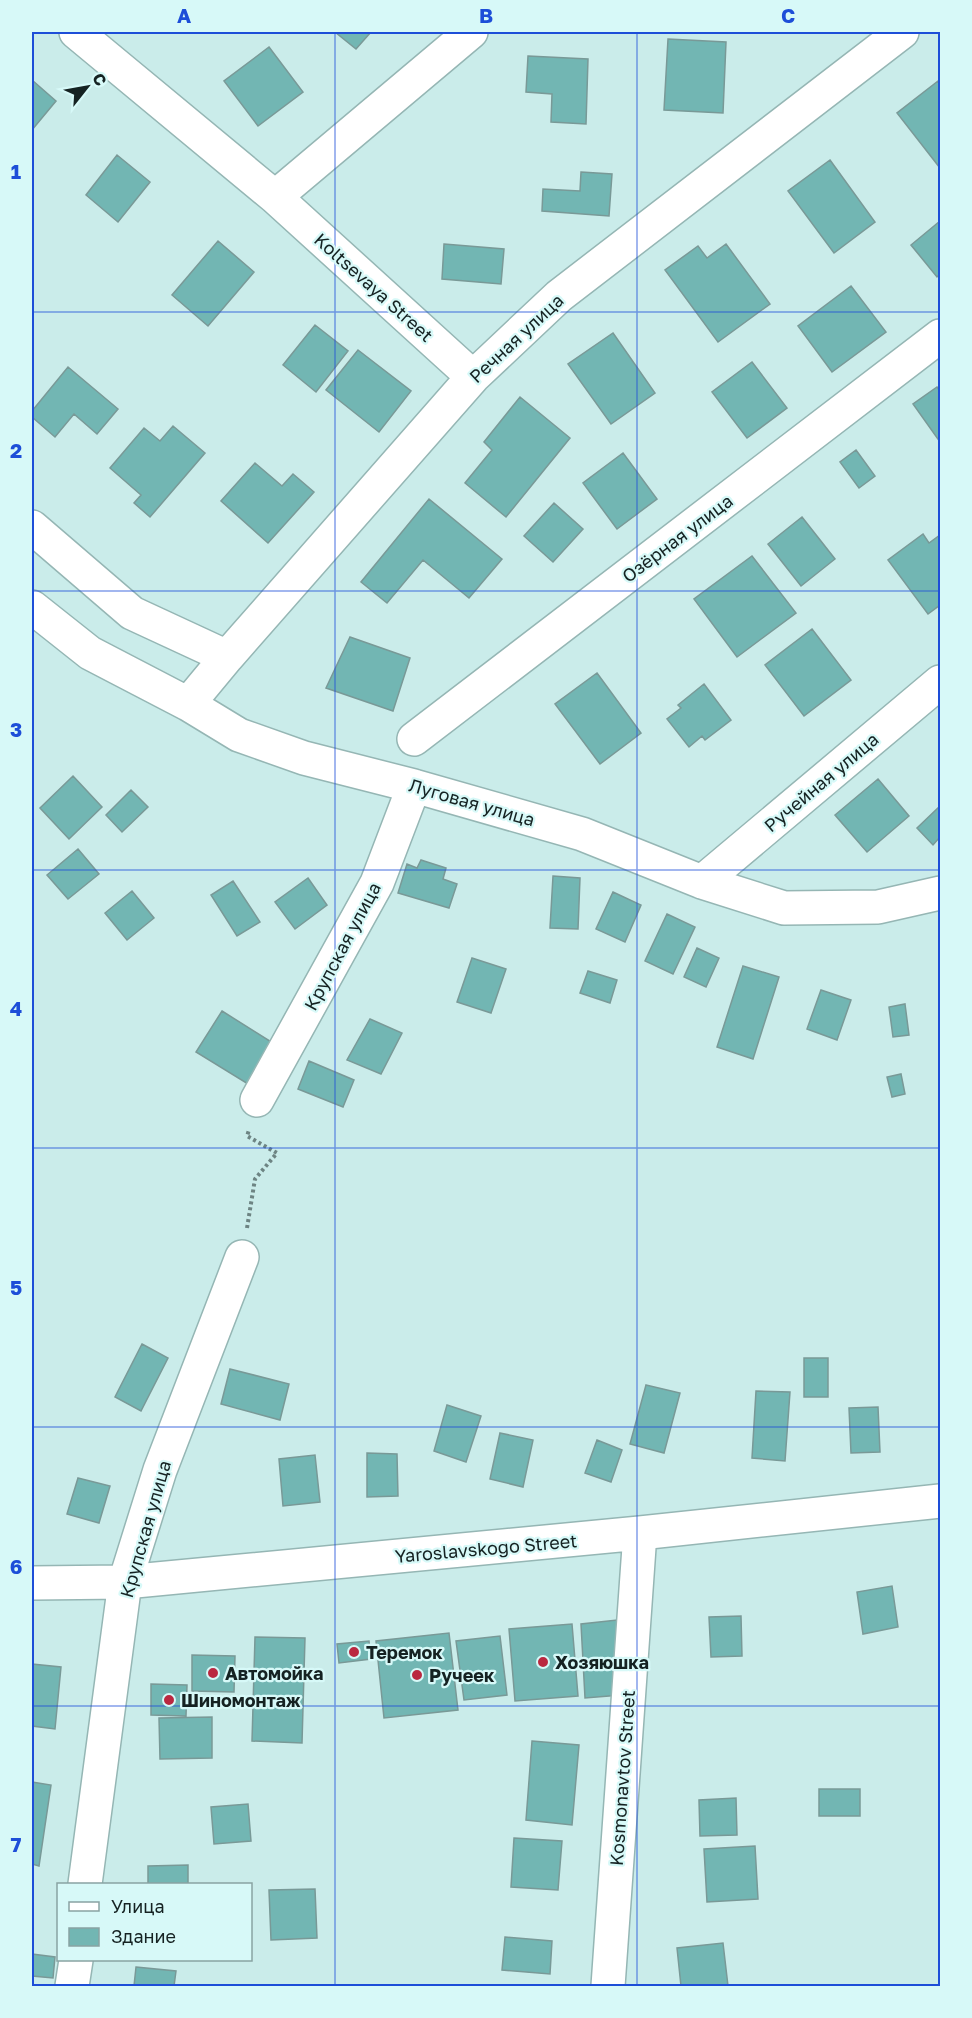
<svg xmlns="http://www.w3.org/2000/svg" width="972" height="2018" font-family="'Golos Text',sans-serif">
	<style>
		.building { fill: #72b6b3; stroke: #799997; stroke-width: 1.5 }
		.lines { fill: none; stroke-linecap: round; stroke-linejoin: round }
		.minor-casing { stroke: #95b6b4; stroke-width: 36 }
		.path { stroke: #6d8483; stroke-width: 4; stroke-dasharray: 3 3; stroke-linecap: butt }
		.minor { stroke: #fff; stroke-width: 33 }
		.grid { fill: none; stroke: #1d4ed8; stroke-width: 1.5; stroke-opacity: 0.55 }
		.poi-dot { fill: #ba2840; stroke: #d7f9f8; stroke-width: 2 }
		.labels { text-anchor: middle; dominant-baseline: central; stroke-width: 4.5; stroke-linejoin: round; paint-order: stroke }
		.street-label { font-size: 18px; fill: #152222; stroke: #d7f9f8 }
		.poi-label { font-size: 18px; font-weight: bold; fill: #152222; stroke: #d7f9f8; text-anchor: start }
		.neatline { fill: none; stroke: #1d4ed8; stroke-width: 2 }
		.grid-label { font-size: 20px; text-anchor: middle; font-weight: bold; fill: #1d4ed8 }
	</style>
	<rect width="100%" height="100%" fill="#caecea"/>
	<path class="building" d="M335 32H371L356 49Z
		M668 39 726 42 723 113 664 110Z
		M269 47 303 92 258 126 224 81Z
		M528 56 588 59 586 124 551 122 552 94 526 92Z
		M32 80 56 101 32 130Z
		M938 81 940 84V168L897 113Z
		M117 155 150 182 118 222 86 195Z
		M830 160 875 222 834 253 788 191Z
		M581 172 612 174 609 216 542 211 543 189 580 191Z
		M940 221V274L937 277 911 245Z
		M218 241 254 272 208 326 172 295Z
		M444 244 504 249 501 284 442 279Z
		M726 244 770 304 718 342 665 270 698 246 707 258Z
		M851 286 886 332 832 372 798 326Z
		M315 325 348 351 316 392 283 365Z
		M613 333 655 393 611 424 568 364Z
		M358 350 411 391 379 432 326 390Z
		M752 362 787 408 747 438 712 392Z
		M68 367 118 409 97 434 74 414 55 437 32 417V411Z
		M937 387 940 391V442L913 404Z
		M520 397 570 438 506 517 465 483 492 450 484 442Z
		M173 426 205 453 150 517 134 503 141 495 110 468 144 428 160 441Z
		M856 450 875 476 859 488 840 462Z
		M623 453 657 499 617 529 583 483Z
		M255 463 282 486 293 474 314 492 268 543 221 501Z
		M429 499 502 559 469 598 423 560 387 603 361 582Z
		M554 503 583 529 553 562 524 536Z
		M802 517 835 559 801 586 768 544Z
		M923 534 929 543 940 535V605L928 614 888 560Z
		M752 556 796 613 737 657 694 599Z
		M812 629 851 680 804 716 765 665Z
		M350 637 410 658 393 711 326 688Z
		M597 673 641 733 600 764 555 704Z
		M704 684 731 720 705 740 702 736 689 747 667 719 681 708 678 705Z
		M73 776 102 807 69 839 40 808Z
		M878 779 909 816 867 852 835 815Z
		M131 790 148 807 122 832 106 815Z
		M940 806V837L933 845 917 828Z
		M78 849 99 874 68 899 47 875Z
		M421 860 446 868 443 879 457 884 449 908 398 893 407 864 417 868Z
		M553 876 580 878 578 929 550 928Z
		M308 878 327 905 295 929 275 902Z
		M233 881 260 922 237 936 211 895Z
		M132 891 154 918 127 940 105 913Z
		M613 892 641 905 625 942 596 929Z
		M667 914 695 927 673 974 645 961Z
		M697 948 719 958 706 987 684 977Z
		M472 958 506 969 491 1013 457 1002Z
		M743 966 779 977 753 1059 717 1047Z
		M588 971 617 980 610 1003 580 993Z
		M821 990 851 1000 837 1040 807 1029Z
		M905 1004 909 1035 893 1037 889 1007Z
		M222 1011 273 1043 248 1084 196 1052Z
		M370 1019 402 1033 381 1074 347 1060Z
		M309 1061 354 1080 343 1107 298 1089Z
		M901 1074 905 1094 892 1097 887 1077Z
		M142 1344 168 1358 141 1411 115 1397Z
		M804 1358H828V1397H804Z
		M230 1369 289 1384 280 1420 221 1404Z
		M646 1385 680 1393 664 1453 630 1444Z
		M756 1391 790 1392 785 1461 752 1458Z
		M447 1405 481 1416 466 1462 434 1451Z
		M878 1407 880 1452 851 1453 849 1408Z
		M500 1433 533 1440 523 1487 490 1479Z
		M597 1440 622 1450 611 1482 585 1473Z
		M367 1453 397 1454 398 1496 367 1497Z
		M315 1455 320 1502 283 1506 279 1459Z
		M78 1478 110 1486 99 1523 67 1514Z
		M892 1586 898 1627 863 1634 857 1592Z
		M741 1616 742 1656 711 1657 709 1617Z
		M617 1620 621 1695 585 1698 581 1624Z
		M572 1624 578 1696 515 1701 509 1629Z
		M449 1633 458 1710 384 1718 376 1641Z
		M500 1636 507 1695 464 1700 456 1641Z
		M255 1637 305 1638 302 1743 252 1741Z
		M369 1641 371 1659 339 1663 337 1644Z
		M192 1655 235 1656 234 1692 192 1691Z
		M32 1664 61 1667 55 1729 32 1726Z
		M151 1684 187 1685 186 1716 151 1715Z
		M212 1717V1758L160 1759 159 1718Z
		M532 1741 579 1745 572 1825 526 1820Z
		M32 1782 51 1785 39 1866 32 1864Z
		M819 1789H860V1816H819Z
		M736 1798 737 1835 700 1836 699 1800Z
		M248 1804 251 1841 214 1844 211 1807Z
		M514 1838 562 1841 558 1890 511 1887Z
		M755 1846 758 1899 707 1902 704 1849Z
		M188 1865V1884H148V1866Z
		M315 1889 317 1938 271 1940 269 1890Z
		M505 1937 552 1941 550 1974 502 1970Z
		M723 1943 728 1986H681L677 1948Z
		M32 1954 55 1957 53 1978 32 1976Z
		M136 1967 176 1971 174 1986H134Z"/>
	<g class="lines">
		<defs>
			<path id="minor" d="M76 32 275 197 473 377
				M275 197 471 32
				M32 527 132 613 227 657
				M32 607 90 653 188 704 239 735 304 758 414 786 582 834 702 882 784 908 878 907 940 893
				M188 704 227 657 473 377 559 296 902 32
				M414 739 940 336
				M702 882 940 682
				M257 1100 377 883 414 786
				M32 1583 125 1582 640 1533 940 1501
				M85 1884 125 1582 160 1470 242 1257
				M72 1986 76 1960
				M608 1986 640 1533"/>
		</defs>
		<use href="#minor" class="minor-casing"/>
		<path class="path" d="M247 1228 255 1179 277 1153 247 1136 249 1130"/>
		<use href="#minor" class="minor"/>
	</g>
	<path class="grid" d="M335 32V1986M637 32V1986M32 312H940M32 591H940M32 870H940M32 1148H940M32 1427H940M32 1706H940"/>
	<g class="poi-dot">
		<circle cx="354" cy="1652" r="6"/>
		<circle cx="543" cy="1662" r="6"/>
		<circle cx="213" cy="1673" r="6"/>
		<circle cx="417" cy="1675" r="6"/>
		<circle cx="169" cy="1700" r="6"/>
	</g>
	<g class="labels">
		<g class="street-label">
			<text transform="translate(374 287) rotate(42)">Koltsevaya Street</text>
			<text transform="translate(516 338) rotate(-43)">Речная улица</text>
			<text transform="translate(677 538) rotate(-37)">Озёрная улица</text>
			<text transform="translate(821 782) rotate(-40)">Ручейная улица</text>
			<text transform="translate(472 802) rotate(16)">Луговая улица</text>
			<text transform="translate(342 946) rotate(-62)">Крупская улица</text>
			<text transform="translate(145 1529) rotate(-74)">Крупская улица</text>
			<text transform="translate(486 1548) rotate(-5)">Yaroslavskogo Street</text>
			<text transform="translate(622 1778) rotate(-86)">Kosmonavtov Street</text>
		</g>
		<g class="poi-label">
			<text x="366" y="1652">Теремок</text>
			<text x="555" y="1662">Хозяюшка</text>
			<text x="225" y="1673">Автомойка</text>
			<text x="429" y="1675">Ручеек</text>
			<text x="181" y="1700">Шиномонтаж</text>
		</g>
	</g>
	<rect width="972" height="2018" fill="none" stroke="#d7f9f8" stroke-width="66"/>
	<rect x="57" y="1883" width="195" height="78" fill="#d7f9f8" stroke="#89a3a2" stroke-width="1.5"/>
	<rect x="69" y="1902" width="30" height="9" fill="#ffffff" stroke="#89a3a2" stroke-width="1.5"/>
	<text x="111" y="1913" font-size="18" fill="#152222">Улица</text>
	<rect x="69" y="1928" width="30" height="18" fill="#72b6b3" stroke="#89a3a2" stroke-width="1.5"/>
	<text x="111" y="1943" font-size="18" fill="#152222">Здание</text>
	<g transform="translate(87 87) rotate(59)" stroke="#d7f9f8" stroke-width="4.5" paint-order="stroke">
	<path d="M0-4.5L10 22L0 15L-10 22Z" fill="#152222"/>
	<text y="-9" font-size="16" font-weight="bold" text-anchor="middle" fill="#152222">С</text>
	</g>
	<rect x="33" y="33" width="906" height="1952" class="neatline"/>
	<g class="grid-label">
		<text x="184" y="23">A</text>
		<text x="486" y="23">B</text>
		<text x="788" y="23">C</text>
		<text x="16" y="179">1</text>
		<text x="16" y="458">2</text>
		<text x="16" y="737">3</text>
		<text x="16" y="1016">4</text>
		<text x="16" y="1295">5</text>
		<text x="16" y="1574">6</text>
		<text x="16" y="1852">7</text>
	</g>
</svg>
